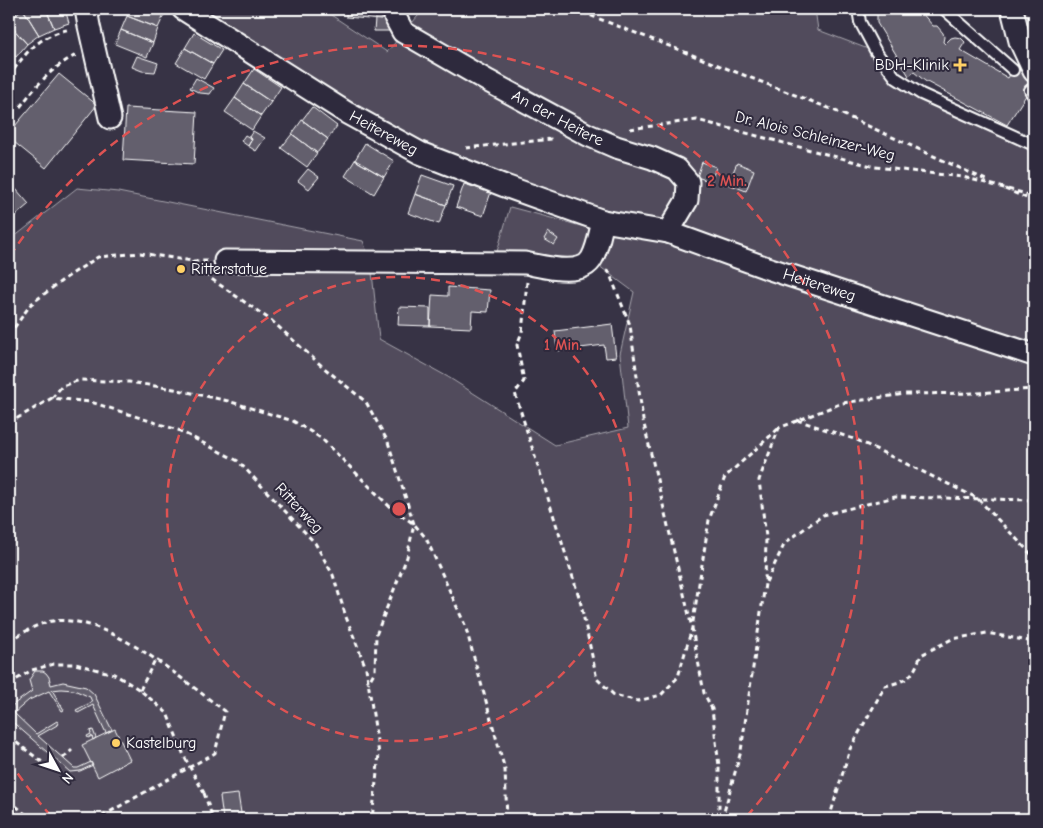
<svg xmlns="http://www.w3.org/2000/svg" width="1043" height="828" font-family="'Comic Neue',sans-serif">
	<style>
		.green { fill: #514c5c; stroke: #a8a6ae }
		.building { fill: #635f6d; stroke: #fff }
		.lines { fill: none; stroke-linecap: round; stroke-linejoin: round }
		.service-casing { stroke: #fff; stroke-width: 14 }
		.minor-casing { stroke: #fff; stroke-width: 25 }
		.path { stroke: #fff; stroke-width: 3; stroke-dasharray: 5 4; stroke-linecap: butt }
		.service { stroke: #2f2a3d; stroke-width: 10 }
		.minor { stroke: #2f2a3d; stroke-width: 21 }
		.path-bridge { stroke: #fff; stroke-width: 3; stroke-dasharray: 5 4; stroke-linecap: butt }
		.ring { fill: none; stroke: #de5353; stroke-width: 2.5; stroke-dasharray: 9 6 }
		.poi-dot { fill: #ffd166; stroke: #2f2a3d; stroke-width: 2 }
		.labels { text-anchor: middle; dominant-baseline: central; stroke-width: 4; stroke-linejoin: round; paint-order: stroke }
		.poi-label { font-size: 16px; fill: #fff; stroke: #2f2a3d; text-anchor: start }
		.street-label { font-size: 16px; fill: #fff; stroke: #2f2a3d }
		.centre { fill: #de5353; stroke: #2f2a3d; stroke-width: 2.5 }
		.ring-label { font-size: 15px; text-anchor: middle; font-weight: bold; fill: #de5353; stroke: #2f2a3d; stroke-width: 4; stroke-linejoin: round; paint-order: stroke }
	</style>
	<rect width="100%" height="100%" fill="#373345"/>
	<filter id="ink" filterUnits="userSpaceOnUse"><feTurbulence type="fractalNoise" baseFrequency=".02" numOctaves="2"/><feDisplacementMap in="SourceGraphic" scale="10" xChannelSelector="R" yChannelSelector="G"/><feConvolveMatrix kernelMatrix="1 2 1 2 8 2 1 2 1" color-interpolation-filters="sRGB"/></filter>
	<g filter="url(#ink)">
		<path class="green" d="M183 9H322L387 52 424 9H815L818 30 876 52 896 78 1034 145V819H9V241L77 188 118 192 363 241 371 263 379 339 448 377 555 445 628 428 620 354 634 292 591 260 603 221 420 153Z
			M510 207 596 230 577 264 496 255Z"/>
		<path class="building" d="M23 9H46L54 28 39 35Z
			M23 9 39 35 27 44 9 24V19Z
			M46 9H65L69 23 54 28Z
			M131 9H155L165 13 158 28 127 16Z
			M346 9H382L381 20 346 17Z
			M877 9H921V12L933 26H937L943 33 944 37 943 42 945 44 951 38 955 37 961 38 965 42 960 50 1008 78 1023 55 1034 75V83L1007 125 925 81 914 72 909 76 877 23Z
			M127 16 158 28 153 43 121 30Z
			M375 19 394 20V31H374Z
			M9 24 27 44 16 57 9 52Z
			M121 30 153 43 147 57 115 44Z
			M194 33 222 50 213 64 185 48Z
			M185 48 213 64 204 79 176 63Z
			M137 56 158 63 155 72 142 71 132 67Z
			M254 69 281 87 271 102 244 84Z
			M59 74 97 105 46 168 9 138V133Z
			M196 78 214 88 210 94 200 93 190 88Z
			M244 84 271 102 261 116 235 98Z
			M235 98 261 116 252 130 225 112Z
			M312 107 337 126 328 139 302 120Z
			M126 108 197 112 194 164 123 160Z
			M302 120 328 139 317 153 292 134Z
			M253 131 265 138 256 151 248 146 252 139 249 137Z
			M292 134 317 153 307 167 281 148Z
			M245 135 252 139 248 146 241 141Z
			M365 143 394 161 384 177 355 160Z
			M355 160 384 177 374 194 345 176Z
			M702 162 716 167 711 182 697 177Z
			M737 163 754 170 746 191 728 184Z
			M308 169 319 177 309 189 298 181Z
			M422 175 453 186 446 205 415 194Z
			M9 181 29 204 9 221Z
			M464 184 491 192 483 216 456 207Z
			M415 194 446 205 439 224 408 213Z
			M548 232 558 239 554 245 544 239Z
			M448 287 490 290 488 312 472 311 471 328 430 326 432 295 448 296Z
			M399 307 430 308V326L398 325Z
			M612 324 616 357 606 358 604 345 557 351 555 331Z
			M35 671H43L46 673 49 677 51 685 63 682 86 687 94 694 112 730 106 733 93 705 78 713 76 710 92 702 90 697 74 690 61 689 52 690 64 710 62 711 49 691 29 700 14 713 36 734 57 721 59 724 38 736 74 768H78L91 762 93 765 80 771 70 772 9 719V710L14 704 32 691 29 680Z
			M115 729 130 760 98 777 82 745Z
			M93 730 96 738 93 740 92 736 88 738 87 736 91 734 90 731Z
			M238 794 242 819H223L220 796Z"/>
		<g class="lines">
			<defs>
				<path id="service" d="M858 9 860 22 876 52 896 78 921 94 1034 145
					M944 9 1013 70
					M1030 90 1034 97"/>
				<g id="minor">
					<path d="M86 9 89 26 110 118"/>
					<path id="s1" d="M183 9 347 113 420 153 505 186 603 221 668 232 767 268 1034 355"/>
					<path id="s2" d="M395 9V17L403 32 488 81 588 135 616 147 652 158 677 169 688 182 687 200 668 232"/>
					<path d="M1012 9 1020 41 1034 71"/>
					<path d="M225 261 525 263C542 266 582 278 592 258 598 247 600 233 603 221"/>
				</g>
			</defs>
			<use href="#service" class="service-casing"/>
			<use href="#minor" class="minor-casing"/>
			<path class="path" d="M574 9 831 109 988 181
				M9 77C25 52 40 35 71 29
				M20 107C36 86 52 67 76 55
				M630 129 697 120 875 167 963 177 1034 196
				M466 148 552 139
				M1005 189 1034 201
				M192 261 210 278 272 321 323 367 366 402 388 442 414 524 407 557 376 635 375 671 368 683
				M606 271 609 272 630 325 643 420 692 628 704 693 712 709 719 766V819
				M527 282 522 332 517 345 524 381 515 393 580 600 597 679 614 695 638 701 661 695 678 677 692 628 709 520 725 477 779 428
				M9 335 31 304 64 279 98 257 140 253 192 261H207
				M52 398 62 386 80 380 129 382 174 389 228 401 293 421 321 438 391 508 414 524 426 538 465 625 505 770 507 819
				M797 420 857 440 977 498 1034 557
				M9 423 52 398 91 402 178 430 238 461 315 543 333 575 346 617 366 668 379 754 372 819
				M766 582 785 543 823 515 895 497 1034 500
				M9 641C23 633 37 623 53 621 109 614 182 680 225 711L215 753 97 819
				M9 684 32 670 54 664H75L114 674 140 690 167 713 185 758
				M140 690 155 660
				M9 737 50 768 58 762
				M63 758 72 750
				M204 793 213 819
				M9 800 31 819
				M722 819 741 751 765 584 766 537 759 480 779 428 842 403 905 394 978 393 1034 389
				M829 819 850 749 885 686C909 680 912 678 921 655L952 639 987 633 1034 642"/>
			<use href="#service" class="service"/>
			<use href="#minor" class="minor"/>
			<path class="path-bridge" d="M185 758 204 793"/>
		</g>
	</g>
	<g class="ring">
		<circle cx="399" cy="509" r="232"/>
		<path d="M51 816A464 464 0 0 1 10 762M10 256A464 464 0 1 1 747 816"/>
	</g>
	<g class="poi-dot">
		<path d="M957.5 57.5h5v5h5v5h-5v5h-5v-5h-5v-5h5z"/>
		<circle cx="181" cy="269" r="5"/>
		<circle cx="116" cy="743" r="5"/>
	</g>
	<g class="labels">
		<g class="poi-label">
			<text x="949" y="65" text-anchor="end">BDH-Klinik</text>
			<text x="191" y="269">Ritterstatue</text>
			<text x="126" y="743">Kastelburg</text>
		</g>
		<g class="street-label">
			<text stroke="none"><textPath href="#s2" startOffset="202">An der Heitere</textPath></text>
			<text stroke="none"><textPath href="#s1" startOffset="236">Heitereweg</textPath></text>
			<text transform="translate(815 136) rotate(14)">Dr. Alois Schleinzer-Weg</text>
			<text stroke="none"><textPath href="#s1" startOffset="699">Heitereweg</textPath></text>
			<text transform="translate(299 508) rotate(47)">Ritterweg</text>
		</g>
	</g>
	<circle cx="399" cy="509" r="8" class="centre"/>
	<g class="ring-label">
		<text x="727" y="186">2 Min.</text>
		<text x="563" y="350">1 Min.</text>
	</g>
	<rect width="1043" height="828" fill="none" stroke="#2f2a3d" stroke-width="30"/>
	<rect x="15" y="15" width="1013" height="798" fill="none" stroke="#fff" stroke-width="2" filter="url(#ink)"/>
	<g transform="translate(58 770) rotate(130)" stroke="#2f2a3d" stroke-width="4" paint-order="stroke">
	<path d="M0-4L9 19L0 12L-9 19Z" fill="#ffffff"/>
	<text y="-8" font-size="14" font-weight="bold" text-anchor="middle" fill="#ffffff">N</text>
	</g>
</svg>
